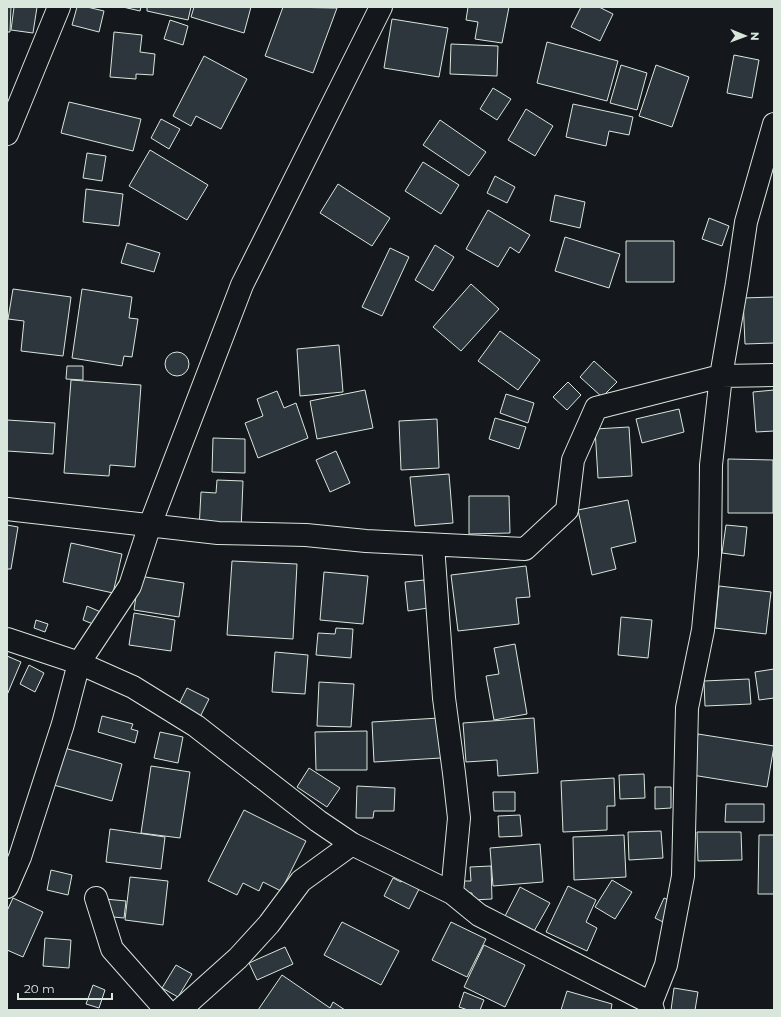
<svg xmlns="http://www.w3.org/2000/svg" width="781" height="1017" font-family="Montserrat,sans-serif">
	<style>
		.building { fill: #2c363c; stroke: #d8e6dc }
		.lines { fill: none; stroke-linecap: round; stroke-linejoin: round }
		.minor-casing { stroke: #d8e6dc; stroke-width: 24 }
		.minor { stroke: #14181c; stroke-width: 22 }
	</style>
	<rect width="100%" height="100%" fill="#14181c"/>
	<path class="building" d="M7 7H11L10 32H7Z
		M14 7H37L33 33 11 30Z
		M77 7H87L104 11 99 32 72 25Z
		M123 7H141L140 11Z
		M147 7H191L188 20 147 11Z
		M194 7H251L244 33 191 17Z
		M283 7 337 8 313 73 265 56Z
		M468 7H509L502 43 475 39 478 22 466 20Z
		M581 7H599L613 14 600 41 571 27Z
		M392 19 448 28 439 77 384 68Z
		M170 20 188 26 183 45 164 39Z
		M114 32 142 35 140 52 155 54 153 75 136 74V79L110 77Z
		M547 42 618 61 607 101 537 83Z
		M451 44 498 46 497 76 450 74Z
		M734 55 759 60 752 98 727 93Z
		M204 56 247 79 221 129 196 116 191 126 173 116Z
		M621 65 647 73 637 110 610 103Z
		M656 65 689 77 672 127 639 116Z
		M493 88 511 99 497 120 480 109Z
		M69 102 141 119 133 151 61 133Z
		M573 104 633 117 629 135 609 131 606 146 566 137Z
		M526 109 553 126 535 156 508 140Z
		M161 119 180 129 169 149 151 138Z
		M440 120 486 152 469 176 423 145Z
		M150 150 208 185 187 220 129 186Z
		M87 153 106 156 102 181 83 178Z
		M423 162 459 185 441 214 405 191Z
		M495 176 515 187 507 203 487 193Z
		M338 184 390 218 372 246 320 213Z
		M86 189 123 194 119 226 83 222Z
		M555 195 585 202 580 228 550 221Z
		M488 210 530 235 519 253 510 247 498 267 466 249Z
		M709 218 729 226 722 246 702 239Z
		M565 237 620 254 609 288 555 271Z
		M626 241H674V282H626Z
		M127 243 160 253 154 272 121 263Z
		M435 245 454 257 433 291 415 280Z
		M390 248 409 257 382 316 362 307Z
		M471 284 499 309 461 351 433 327Z
		M13 289 71 297 63 356 21 351 24 321 8 319Z
		M82 289 132 297 129 318 138 319 132 357 124 356 122 366 72 358Z
		M774 297V343L745 344 743 298Z
		M500 331 540 360 518 390 478 361Z
		M339 345 343 392 300 396 297 349Z
		M165 364a12 12 0 1 1 24 0a12 12 0 1 1-24 0Z
		M594 361 617 382 602 397 580 377Z
		M67 366H83V380L66 379Z
		M71 380 141 385 135 467 110 465 109 476 64 473Z
		M568 382 581 395 567 410 553 397Z
		M365 390 373 428 317 439 310 401Z
		M774 390V431L756 432 753 392Z
		M277 391 284 408 296 403 308 438 258 458 245 423 263 416 257 399Z
		M506 394 534 403 528 423 500 413Z
		M679 409 684 432 642 443 636 419Z
		M495 418 526 427 519 449 489 439Z
		M437 419 439 468 401 470 399 421Z
		M7 420 55 423 53 454 7 451Z
		M629 427 632 476 598 478 595 429Z
		M213 438 245 439V473L212 472Z
		M336 451 350 483 330 492 316 460Z
		M728 459 773 460V513H728Z
		M449 474 453 523 415 526 410 477Z
		M217 480 243 481 241 531 199 529 201 492 216 493Z
		M469 496H509L510 533 469 534Z
		M628 500 636 542 611 548 616 569 592 575 578 510Z
		M7 525 18 527 11 569H7Z
		M726 525 747 527 744 556 722 553Z
		M71 543 122 554 113 593 63 582Z
		M232 561 297 564 293 639 227 635Z
		M526 566 530 597 516 598 519 624 458 631 451 575Z
		M324 572 368 576 363 624 320 620Z
		M139 576 184 583 179 617 134 610Z
		M424 580 428 608 408 611 405 582Z
		M719 586 771 592 766 634 715 628Z
		M87 606 103 613 98 626 83 620Z
		M134 613 175 620 171 651 129 645Z
		M621 617 652 620 648 658 618 655Z
		M36 620 48 624 45 632 34 628Z
		M336 628 353 629 351 658 316 655 318 633 335 634Z
		M515 644 527 714 494 720 486 676 499 674 494 648Z
		M275 652 308 655 305 694 272 692Z
		M7 656 21 662 7 695Z
		M29 665 44 673 35 692 20 684Z
		M774 669V698L759 700 755 672Z
		M749 679 751 704 705 706 704 681Z
		M319 682 354 684 351 727 317 726Z
		M187 688 209 699 200 717 178 706Z
		M102 716 133 724 131 729 138 731 135 743 98 732Z
		M439 718 441 758 374 762 372 722Z
		M534 718 538 773 498 776 497 760 466 762 463 723Z
		M367 731V770H316L315 732Z
		M160 732 183 737 178 763 154 758Z
		M698 734 774 746 767 787 692 775Z
		M61 747 122 764 112 801 50 784Z
		M151 766 190 772 180 838 141 833Z
		M309 768 340 788 327 807 297 787Z
		M644 774 645 798 620 799 619 775Z
		M614 778 615 806H607V830L563 832 561 781Z
		M357 786 395 788 394 811H374L373 818H356Z
		M655 787H671V808L655 809Z
		M493 792H515V811H494Z
		M726 804H764V822H725Z
		M244 810 306 841 281 891 263 882 259 891 243 883 237 895 208 881Z
		M520 815 522 836 499 837 498 816Z
		M110 829 165 837 161 869 106 862Z
		M661 831 663 858 629 860 628 832Z
		M697 832H741L742 860 698 861Z
		M624 835 626 877 574 880 573 837Z
		M759 835H774V894H758Z
		M540 844 543 882 493 886 490 848Z
		M491 866 492 899 472 900V893H464L463 881H471L470 867Z
		M51 870 72 875 68 895 47 890Z
		M130 877 168 881 163 925 125 920Z
		M404 877 421 885 409 909 384 896 393 878 401 882Z
		M612 880 632 892 615 919 595 907Z
		M568 886 596 900 586 922 597 928 587 951 546 932Z
		M520 887 550 903 533 933 504 918Z
		M13 898 43 912 23 957 7 950V911Z
		M664 898 676 903 667 924 655 918Z
		M105 899 126 901 124 918 103 916Z
		M342 922 399 951 381 985 324 955Z
		M451 922 486 939 467 977 432 960Z
		M45 938 71 940 69 968 43 966Z
		M484 945 525 965 505 1007 464 987Z
		M285 947 293 964 257 980 249 963Z
		M176 965 192 974 178 997 162 988Z
		M282 975 330 1008 333 1002 345 1010H258Z
		M93 985 105 990 99 1008 86 1004Z
		M674 988 698 992 695 1010H671Z
		M567 991 612 1004 611 1010H561Z
		M464 992 484 1000 480 1010H468L459 1007Z"/>
	<g class="lines">
		<defs>
			<path id="minor" d="M7 134 59 7
				M7 509 218 533 306 535 366 541 525 549 567 510 573 460 596 408 721 376 774 375
				M433 545 444 698 454 773 459 818 452 893
				M7 639 79 663 133 687 196 726 318 821 352 844 452 893 479 915 651 1003
				M7 887 20 857 63 724 79 663 130 586 150 525 242 285 381 7
				M96 898 112 949 166 1010
				M180 1010 238 958 269 924 301 881 352 844
				M653 1010 651 1003 666 965 683 876 687 708 703 630 710 555 711 465 721 376 737 283 746 222 774 124"/>
		</defs>
		<use href="#minor" class="minor-casing"/>
		<use href="#minor" class="minor"/>
	</g>
	<rect width="781" height="1017" fill="none" stroke="#d8e6dc" stroke-width="16"/>
	<g transform="translate(745 36) rotate(91)" stroke="#14181c" stroke-width="3" paint-order="stroke">
	<path d="M0-3L7 15L0 10L-7 15Z" fill="#d8e6dc"/>
	<text y="-6" font-size="11" font-weight="bold" text-anchor="middle" fill="#d8e6dc">N</text>
	</g>
	<path d="M18 993v6h94v-6" fill="none" stroke="#d8e6dc" stroke-width="2"/>
	<text x="24" y="993" font-size="12" fill="#d8e6dc" stroke="#14181c" stroke-width="3" paint-order="stroke">20 m</text>
</svg>
